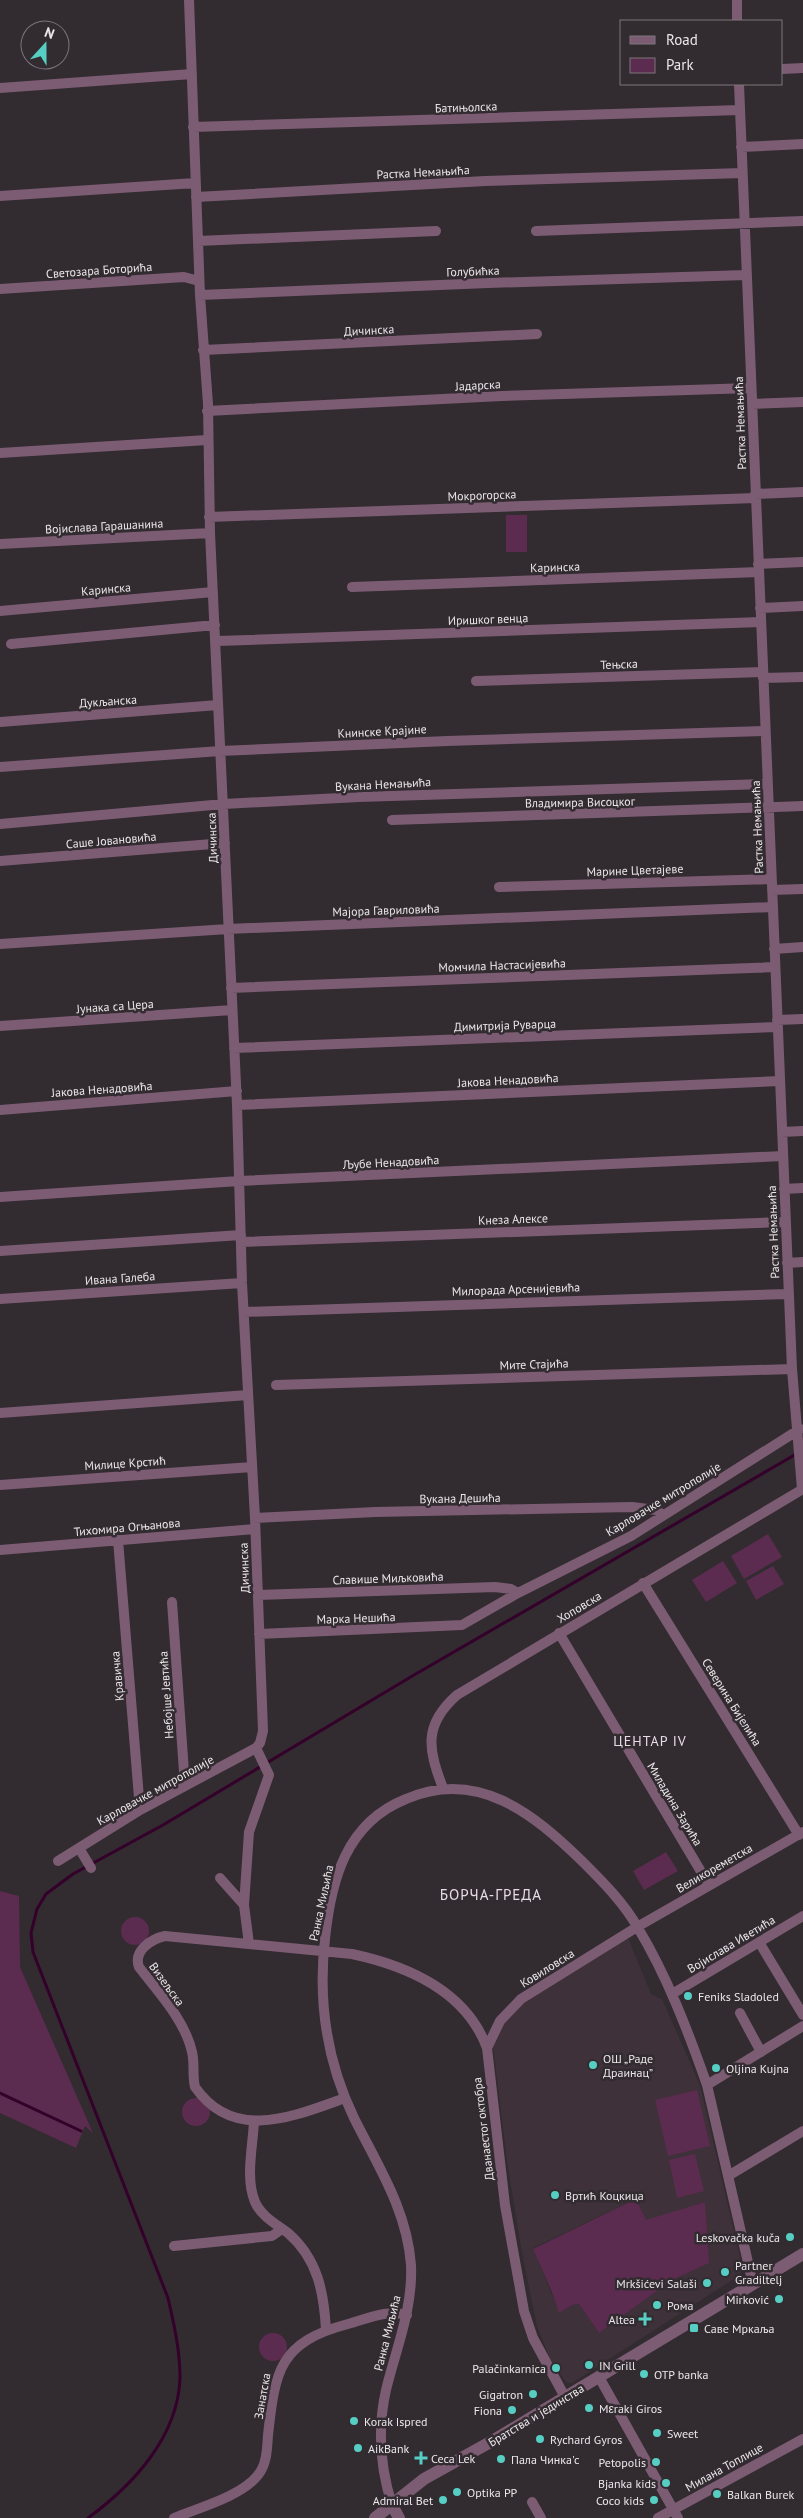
<svg xmlns="http://www.w3.org/2000/svg" width="803" height="2518" font-family="'PT Sans',sans-serif">
	<style>
		.built { fill: #3e313a; fill-rule: evenodd }
		.green { fill: #5b2c4f }
		.lines { fill: none; stroke-linecap: round; stroke-linejoin: round }
		.stream { stroke: #34012b; stroke-width: 3 }
		.minor { stroke: #7c5c73; stroke-width: 10 }
		.tertiary { stroke: #7c5c73; stroke-width: 12 }
		.poi-dot { fill: #56cec3; stroke: #322b30; stroke-width: 2 }
		.labels { text-anchor: middle; dominant-baseline: central; stroke-width: 5; stroke-linejoin: round; paint-order: stroke }
		.street-label { font-size: 12px; fill: #eae6e9; stroke: #322b30 }
		.poi-label { font-size: 12px; fill: #eae6e9; stroke: #322b30; text-anchor: start }
		.neighbourhood-label { font-size: 14px; letter-spacing: 1px; fill: #e7dde4; stroke: #322b30 }
		.quarter-label { font-size: 15px; letter-spacing: 1px; fill: #e7dde4; stroke: #322b30 }
	</style>
	<rect width="100%" height="100%" fill="#322b30"/>
	<path class="built" d="M628 1938 651 1994 662 1999 700 2085 743 2270 740 2275 572 2383 566 2382 550 2359 537 2326 522 2253 507 2161 493 2046 504 2024 521 2005ZM636 2199 646 2221 705 2202 708 2263 672 2280 599 2333 579 2304 572 2305 559 2312 533 2248Z"/>
	<path class="green" d="M506 515H527V552H506Z
		M768 1534 782 1557 744 1579 731 1556Z
		M723 1561 737 1583 706 1602 692 1580Z
		M773 1566 784 1584 756 1600 746 1581Z
		M666 1852 678 1871 644 1890 633 1871Z
		M0 1891 19 1896 20 1967 93 2133 85 2126 76 2148 0 2113Z
		M121 1931a14 14 0 1 1 28 0a14 14 0 1 1-28 0Z
		M697 2090 710 2146 668 2156 655 2100Z
		M182 2112a14 14 0 1 1 28 0a14 14 0 1 1-28 0Z
		M695 2154 704 2191 677 2198 669 2160Z
		M636 2199 646 2220 705 2202 709 2263 672 2280 599 2333 579 2304 572 2305 559 2313 551 2290 533 2249Z
		M259 2347a14 14 0 1 1 28 0a14 14 0 1 1-28 0Z"/>
	<g class="lines">
		<path class="stream" d="M0 2093 81 2131
			M88 2518C133 2485 178 2437 180 2378 180 2350 174 2324 168 2298L33 1952 31 1933 37 1909 46 1894 73 1874 163 1825 414 1675 798 1453"/>
		<path class="minor" d="M737 0V21
			M782 69 803 68
			M739 84 792 1369 802 1489
			M0 88 192 74
			M193 127 740 110
			M741 147 803 144
			M0 196 195 183
			M196 197 485 181 742 173
			M536 231 803 221
			M198 241 436 231
			M0 289 184 277 199 281
			M200 295 488 283 746 275
			M203 350 537 334
			M752 404 803 402
			M207 411 502 396 751 388
			M0 453 207 440
			M755 494 803 492
			M209 517 756 498
			M0 544 210 533
			M758 564 803 562
			M352 587 759 572
			M760 608 803 606
			M0 611 213 592
			M217 641 761 622
			M11 644 215 625
			M763 678 803 677
			M476 681 763 672
			M0 722 218 705
			M0 767 220 751 447 741 765 731
			M392 820 803 806
			M0 824 224 804 359 797 767 784
			M0 861 225 843
			M499 887 771 879
			M772 890 803 889
			M0 944 228 929 773 907
			M774 949 803 947
			M231 988 775 967
			M777 1020 803 1019
			M0 1026 232 1010
			M234 1048 777 1027
			M237 1105 780 1081
			M0 1110 237 1091
			M782 1132 803 1131
			M784 1189 803 1188
			M0 1197 239 1181 783 1156
			M241 1242 785 1222
			M0 1251 241 1235
			M787 1263 803 1262
			M0 1299 242 1283
			M244 1312 788 1294
			M276 1385 792 1369
			M0 1413 248 1395
			M0 1485 252 1467
			M255 1518 375 1512 632 1507 656 1510 663 1515
			M118 1540 140 1810
			M0 1550 255 1529
			M643 1583 799 1835
			M258 1595 495 1587 511 1589 518 1593
			M172 1602 185 1786
			M559 1633 709 1885
			M259 1634 462 1625 518 1593 631 1536 800 1429
			M443 1788C428 1749 423 1725 457 1695L803 1489
			M79 1848 91 1868
			M58 1861 140 1810 256 1748 260 1743 263 1731 255 1518 242 1283 237 1105 210 533 208 404 200 295 189 0
			M220 1878 244 1905 249 1944
			M244 1905 249 1832 269 1775 256 1748
			M759 1942 803 2015
			M672 1994 803 1916
			M740 2013 761 2052
			M487 2048 500 2021 521 1999 637 1927 803 1832
			M707 2085 803 2026
			M345 2098C294 2116 234 2143 195 2087 192 2075 195 2064 192 2052 185 2020 158 1992 139 1967 133 1951 151 1939 165 1936L352 1954C408 1966 466 1991 487 2048L505 2205 524 2311 533 2338 565 2397
			M254 2121C253 2146 245 2178 255 2202 261 2216 276 2224 288 2233 318 2259 324 2293 326 2330
			M728 2176 803 2131
			M174 2246 272 2236 282 2229
			M599 2377 678 2518
			M532 2502 541 2518
			M392 2505C380 2467 377 2430 386 2390 396 2349 413 2309 411 2265 407 2210 378 2166 354 2118 327 2062 318 2000 325 1939 331 1880 346 1823 406 1799 478 1768 534 1814 583 1862 603 1882 624 1903 638 1928 667 1976 688 2031 707 2085L753 2284
			M174 2518C198 2508 242 2496 258 2475 267 2464 267 2449 268 2435 275 2371 279 2342 348 2324 367 2319 387 2309 407 2315
			M658 2518 803 2439"/>
		<path class="tertiary" d="M392 2505 399 2518
			M375 2518 424 2479 494 2440 803 2254"/>
	</g>
	<g class="poi-dot">
		<circle cx="688" cy="1996" r="5"/>
		<circle cx="593" cy="2065" r="5"/>
		<circle cx="716" cy="2068" r="5"/>
		<circle cx="555" cy="2195" r="5"/>
		<circle cx="790" cy="2237" r="5"/>
		<circle cx="725" cy="2272" r="5"/>
		<circle cx="707" cy="2283" r="5"/>
		<circle cx="779" cy="2299" r="5"/>
		<circle cx="657" cy="2305" r="5"/>
		<path d="M642.5 2311.5h5v5h5v5h-5v5h-5v-5h-5v-5h5z"/>
		<rect x="689" y="2323" width="10" height="10" rx="2.5"/>
		<circle cx="589" cy="2365" r="5"/>
		<circle cx="556" cy="2368" r="5"/>
		<circle cx="644" cy="2374" r="5"/>
		<circle cx="533" cy="2394" r="5"/>
		<circle cx="589" cy="2408" r="5"/>
		<circle cx="512" cy="2410" r="5"/>
		<circle cx="354" cy="2421" r="5"/>
		<circle cx="657" cy="2433" r="5"/>
		<circle cx="540" cy="2439" r="5"/>
		<circle cx="358" cy="2448" r="5"/>
		<path d="M418.5 2450.5h5v5h5v5h-5v5h-5v-5h-5v-5h5z"/>
		<circle cx="501" cy="2459" r="5"/>
		<circle cx="656" cy="2462" r="5"/>
		<circle cx="666" cy="2483" r="5"/>
		<circle cx="457" cy="2492" r="5"/>
		<circle cx="717" cy="2494" r="5"/>
		<circle cx="443" cy="2500" r="5"/>
		<circle cx="654" cy="2500" r="5"/>
	</g>
	<g class="labels">
		<g class="street-label">
			<text transform="translate(466 107) rotate(-2)">Батињолска</text>
			<text transform="translate(423 172) rotate(-3)">Растка Немањића</text>
			<text transform="translate(99 270) rotate(-4)">Светозара Боторића</text>
			<text transform="translate(473 271) rotate(-2)">Голубићка</text>
			<text transform="translate(369 330) rotate(-3)">Дичинска</text>
			<text transform="translate(478 385) rotate(-3)">Јадарска</text>
			<text transform="translate(740 423) rotate(-92)">Растка Немањића</text>
			<text transform="translate(482 495) rotate(-2)">Мокрогорска</text>
			<text transform="translate(104 526) rotate(-3)">Војислава Гарашанина</text>
			<text transform="translate(555 567) rotate(-2)">Каринска</text>
			<text transform="translate(106 589) rotate(-5)">Каринска</text>
			<text transform="translate(488 619) rotate(-2)">Иришког венца</text>
			<text transform="translate(619 664) rotate(-2)">Тењска</text>
			<text transform="translate(108 701) rotate(-4)">Дукљанска</text>
			<text transform="translate(382 731) rotate(-3)">Книнске Крајине</text>
			<text transform="translate(383 784) rotate(-3)">Вукана Немањића</text>
			<text transform="translate(580 802) rotate(-1)">Владимира Висоцког</text>
			<text transform="translate(757 827) rotate(-92)">Растка Немањића</text>
			<text transform="translate(212 838) rotate(-92)">Дичинска</text>
			<text transform="translate(111 840) rotate(-5)">Саше Јовановића</text>
			<text transform="translate(635 870) rotate(-2)">Марине Цветајеве</text>
			<text transform="translate(386 910) rotate(-2)">Мајора Гавриловића</text>
			<text transform="translate(502 965) rotate(-2)">Момчила Настасијевића</text>
			<text transform="translate(115 1006) rotate(-4)">Јунака са Цера</text>
			<text transform="translate(505 1025) rotate(-2)">Димитрија Руварца</text>
			<text transform="translate(508 1080) rotate(-3)">Јакова Ненадовића</text>
			<text transform="translate(102 1089) rotate(-4)">Јакова Ненадовића</text>
			<text transform="translate(391 1162) rotate(-3)">Љубе Ненадовића</text>
			<text transform="translate(513 1219) rotate(-2)">Кнеза Алексе</text>
			<text transform="translate(773 1232) rotate(-92)">Растка Немањића</text>
			<text transform="translate(120 1278) rotate(-4)">Ивана Галеба</text>
			<text transform="translate(516 1289) rotate(-2)">Милорада Арсенијевића</text>
			<text transform="translate(534 1364) rotate(-2)">Мите Стајића</text>
			<text transform="translate(125 1463) rotate(-4)">Милице Крстић</text>
			<text transform="translate(460 1498) rotate(-1)">Вукана Дешића</text>
			<text transform="translate(663 1499) rotate(-31)">Карловачке митрополије</text>
			<text transform="translate(127 1527) rotate(-5)">Тихомира Огњанова</text>
			<text transform="translate(244 1568) rotate(-92)">Дичинска</text>
			<text transform="translate(388 1578) rotate(-2)">Славише Миљковића</text>
			<text transform="translate(579 1607) rotate(-31)">Хоповска</text>
			<text transform="translate(356 1618) rotate(-2)">Марка Нешића</text>
			<text transform="translate(117 1676) rotate(-95)">Кравичка</text>
			<text transform="translate(166 1695) rotate(-94)">Небојше Јевтића</text>
			<text transform="translate(732 1702) rotate(58)">Северина Бијелића</text>
			<text transform="translate(155 1790) rotate(-29)">Карловачке митрополије</text>
			<text transform="translate(675 1804) rotate(59)">Миладина Зарића</text>
			<text transform="translate(714 1868) rotate(-30)">Великореметска</text>
			<text transform="translate(321 1903) rotate(-78)">Ранка Миљића</text>
			<text transform="translate(731 1944) rotate(-31)">Војислава Иветића</text>
			<text transform="translate(547 1968) rotate(-32)">Ковиловска</text>
			<text transform="translate(167 1984) rotate(54)">Визељска</text>
			<text transform="translate(483 2129) rotate(-97)">Дванаестог октобра</text>
			<text transform="translate(387 2333) rotate(-76)">Ранка Миљића</text>
			<text transform="translate(262 2396) rotate(-80)">Занатска</text>
			<text transform="translate(536 2415) rotate(-31)">Братства и јединства</text>
			<text transform="translate(724 2467) rotate(-29)">Милана Топлице</text>
		</g>
		<g class="poi-label">
			<text x="698" y="1996">Feniks Sladoled</text>
			<text x="603" y="2058">ОШ „Раде<tspan x="603" dy="14">Драинац”</tspan></text>
			<text x="726" y="2068">Oljina Kujna</text>
			<text x="565" y="2195">Вртић Коцкица</text>
			<text x="780" y="2237" text-anchor="end">Leskovačka kuča</text>
			<text x="735" y="2265">Partner<tspan x="735" dy="14">Gradiltelj</tspan></text>
			<text x="697" y="2283" text-anchor="end">Mrkšićevi Salaši</text>
			<text x="769" y="2299" text-anchor="end">Mirković</text>
			<text x="667" y="2305">Рома</text>
			<text x="635" y="2319" text-anchor="end">Altea</text>
			<text x="704" y="2328">Саве Мркаља</text>
			<text x="599" y="2365">IN Grill</text>
			<text x="546" y="2368" text-anchor="end">Palačinkarnica</text>
			<text x="654" y="2374">OTP banka</text>
			<text x="523" y="2394" text-anchor="end">Gigatron</text>
			<text x="599" y="2408">Mεraki Giros</text>
			<text x="502" y="2410" text-anchor="end">Fiona</text>
			<text x="364" y="2421">Korak Ispred</text>
			<text x="667" y="2433">Sweet</text>
			<text x="550" y="2439">Rychard Gyros</text>
			<text x="368" y="2448">AikBank</text>
			<text x="431" y="2458">Ceca Lek</text>
			<text x="511" y="2459">Пала Чинка'с</text>
			<text x="646" y="2462" text-anchor="end">Petopolis</text>
			<text x="656" y="2483" text-anchor="end">Bjanka kids</text>
			<text x="467" y="2492">Optika PP</text>
			<text x="727" y="2494">Balkan Burek</text>
			<text x="433" y="2500" text-anchor="end">Admiral Bet</text>
			<text x="644" y="2500" text-anchor="end">Coco kids</text>
		</g>
		<g class="neighbourhood-label">
			<text x="650" y="1741">ЦЕНТАР IV</text>
		</g>
		<g class="quarter-label">
			<text x="491" y="1894">БОРЧА-ГРЕДА</text>
		</g>
	</g>
	<rect x="620" y="20" width="162" height="65" fill="#322b30" stroke="#7c767a"/>
	<rect x="630" y="36" width="25" height="8" fill="#7c5c73" stroke="#7c767a"/>
	<text x="666" y="45" font-size="15" fill="#eae6e9">Road</text>
	<rect x="630" y="58" width="25" height="15" fill="#5b2c4f" stroke="#7c767a"/>
	<text x="666" y="70" font-size="15" fill="#eae6e9">Park</text>
	<g transform="translate(45 45) rotate(21)"><circle r="24" fill="#322b30" stroke="#7c767a"/>
	<path d="M0-4L9 19L0 12L-9 19Z" fill="#56cec3"/>
	<text y="-8" font-size="14" font-weight="bold" text-anchor="middle" fill="#eae6e9">N</text>
	</g>
</svg>
